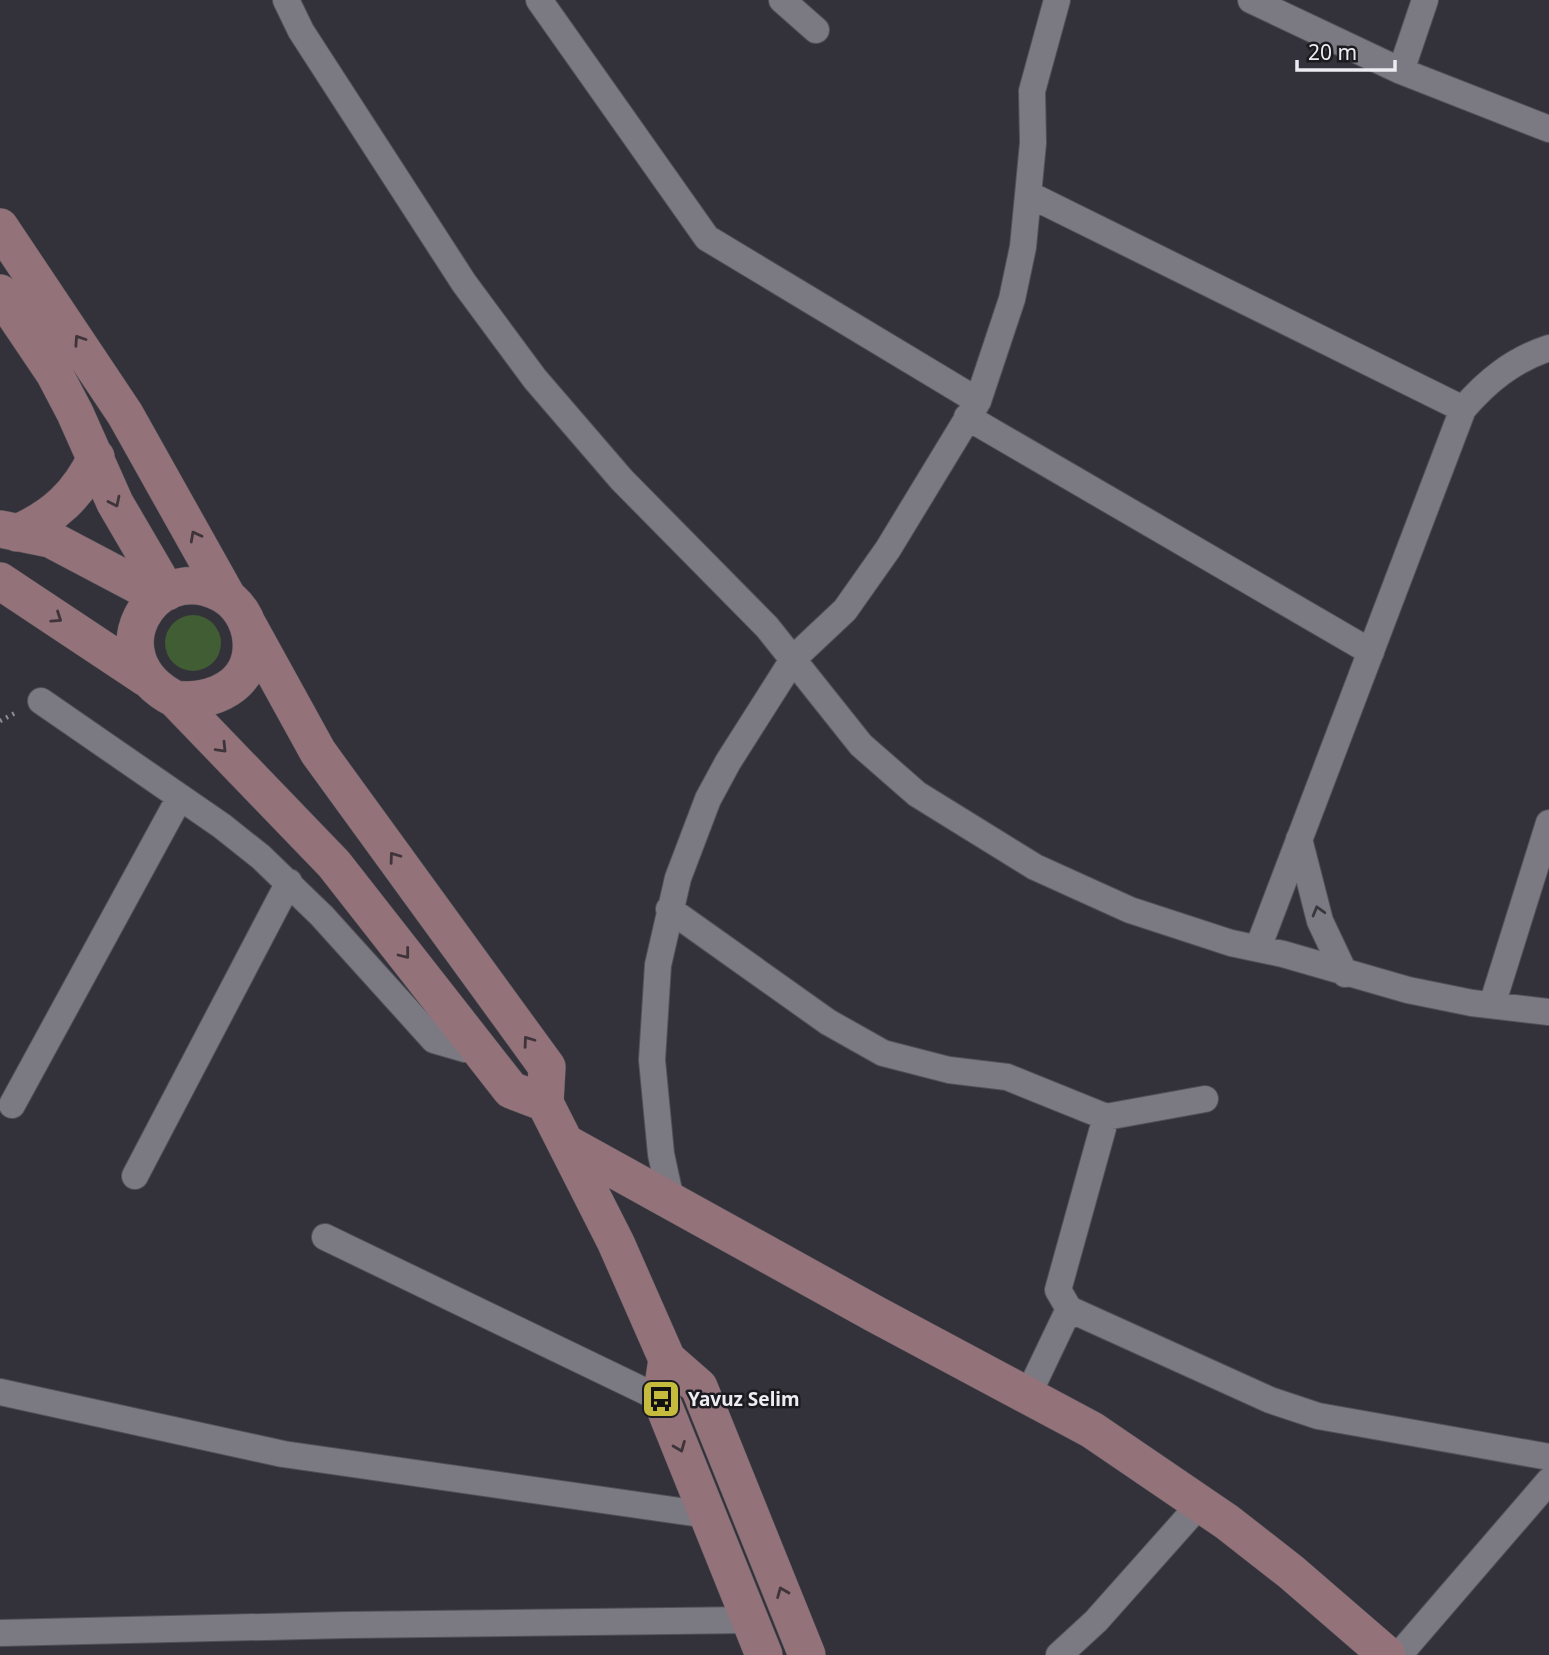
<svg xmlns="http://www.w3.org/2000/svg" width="1549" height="1655" font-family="'Noto Sans',sans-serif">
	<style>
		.green { fill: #405d34 }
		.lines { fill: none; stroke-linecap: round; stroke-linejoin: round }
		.street-casing { stroke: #525157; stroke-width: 28 }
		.secondary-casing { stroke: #525157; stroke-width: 38 }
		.path { stroke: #8d8c93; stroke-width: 4.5; stroke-dasharray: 2 5; stroke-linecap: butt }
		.street { stroke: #7b7a83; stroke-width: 26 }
		.secondary { stroke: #93727a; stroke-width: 37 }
		.oneway { stroke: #3f343a }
		.oneway2 { stroke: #38373c }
		.labels { text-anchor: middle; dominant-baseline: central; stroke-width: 5; stroke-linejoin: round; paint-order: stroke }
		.poi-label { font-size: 19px; font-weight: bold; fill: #edecf2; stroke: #1b1a1e; text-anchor: start }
	</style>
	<rect width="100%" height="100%" fill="#33323a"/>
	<path class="green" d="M165 643a28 28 0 1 1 56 0a28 28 0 1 1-56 0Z"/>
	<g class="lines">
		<defs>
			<path id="street" d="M286 0 301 31 464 283 535 379 622 480 767 627 861 745 917 794 1035 867 1130 910 1231 943 1283 954 1408 990 1472 1003 1549 1012
				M539 0 707 238 978 401
				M782 0 816 30
				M1251 0 1401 71 1549 129
				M1401 71 1425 0
				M1030 195 1463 409
				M967 417 1371 652
				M41 701 222 826 261 857 322 916 434 1040 465 1049 478 1047
				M1299 839 1320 921 1345 974
				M669 909 828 1022 883 1053 949 1070 1007 1077 1106 1117 1205 1099
				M1258 948 1463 409C1487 381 1513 360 1549 348
				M1492 1005 1549 823
				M12 1105 180 797
				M135 1176 289 882
				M671 1200 661 1154 652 1060 658 965 678 878 708 799 728 762 794 658 845 610 888 549 978 401 1012 299 1023 247 1033 143 1032 91 1057 0
				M325 1237 661 1399
				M1069 1309 1270 1400 1318 1416 1549 1457
				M0 1392 283 1454 708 1515
				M1027 1397 1069 1309 1058 1290 1106 1117
				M0 1633 347 1625 750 1620
				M1059 1655 1096 1621 1201 1503
				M1399 1655 1549 1481"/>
			<path id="secondary" d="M0 227 125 414 227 596
				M0 293 54 373 75 413 115 503 167 592
				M0 529 50 539 158 596
				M17 533C54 517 79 494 96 457
				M0 581 146 678
				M248 625 318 752 547 1067 545 1103 616 1243 667 1359 699 1387 807 1655
				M175 699C212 704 255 685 251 640 249 620 238 602 220 593 151 558 94 658 175 699L334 864 511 1090 545 1103
				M566 1143 875 1314 1092 1430 1227 1522 1291 1572 1387 1655
				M667 1359 661 1399 764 1655"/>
		</defs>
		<use href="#street" class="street-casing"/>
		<use href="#secondary" class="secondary-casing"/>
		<path class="path" d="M0 721 15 713"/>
		<use href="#street" class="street"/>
		<use href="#secondary" class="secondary"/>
	</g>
	<defs><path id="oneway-chevron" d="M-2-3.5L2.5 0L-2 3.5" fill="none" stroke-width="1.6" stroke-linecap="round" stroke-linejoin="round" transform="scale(1.75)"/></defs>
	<g class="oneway">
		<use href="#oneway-chevron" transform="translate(79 340) rotate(-124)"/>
		<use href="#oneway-chevron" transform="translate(115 502) rotate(64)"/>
		<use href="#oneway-chevron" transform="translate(195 536) rotate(-118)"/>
		<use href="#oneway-chevron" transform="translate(57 618) rotate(34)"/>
		<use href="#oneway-chevron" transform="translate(222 748) rotate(46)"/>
		<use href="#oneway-chevron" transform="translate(394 857) rotate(-126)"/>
		<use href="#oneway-chevron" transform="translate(405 954) rotate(52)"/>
		<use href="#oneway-chevron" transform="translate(528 1041) rotate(-126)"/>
		<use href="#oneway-chevron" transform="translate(680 1447) rotate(68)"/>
		<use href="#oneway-chevron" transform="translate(782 1592) rotate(-112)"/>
	</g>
	<use class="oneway2" href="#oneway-chevron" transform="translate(1318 911) rotate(-106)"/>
	<defs>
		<symbol id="bus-square" viewBox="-11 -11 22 22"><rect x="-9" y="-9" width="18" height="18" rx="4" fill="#c5bc3d" stroke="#1b1a1e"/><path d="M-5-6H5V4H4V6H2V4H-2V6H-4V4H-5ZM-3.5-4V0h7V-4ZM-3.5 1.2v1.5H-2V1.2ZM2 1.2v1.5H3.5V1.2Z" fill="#111"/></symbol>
	</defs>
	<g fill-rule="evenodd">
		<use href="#bus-square" x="639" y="1377" width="44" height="44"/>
	</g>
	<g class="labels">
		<g class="poi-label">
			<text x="688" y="1399">Yavuz Selim</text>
		</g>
	</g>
	<path d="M1297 60v10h98v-10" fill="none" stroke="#edecf2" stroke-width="3.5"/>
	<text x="1308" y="60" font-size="21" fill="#edecf2" stroke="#1b1a1e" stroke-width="5" paint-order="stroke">20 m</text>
</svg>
